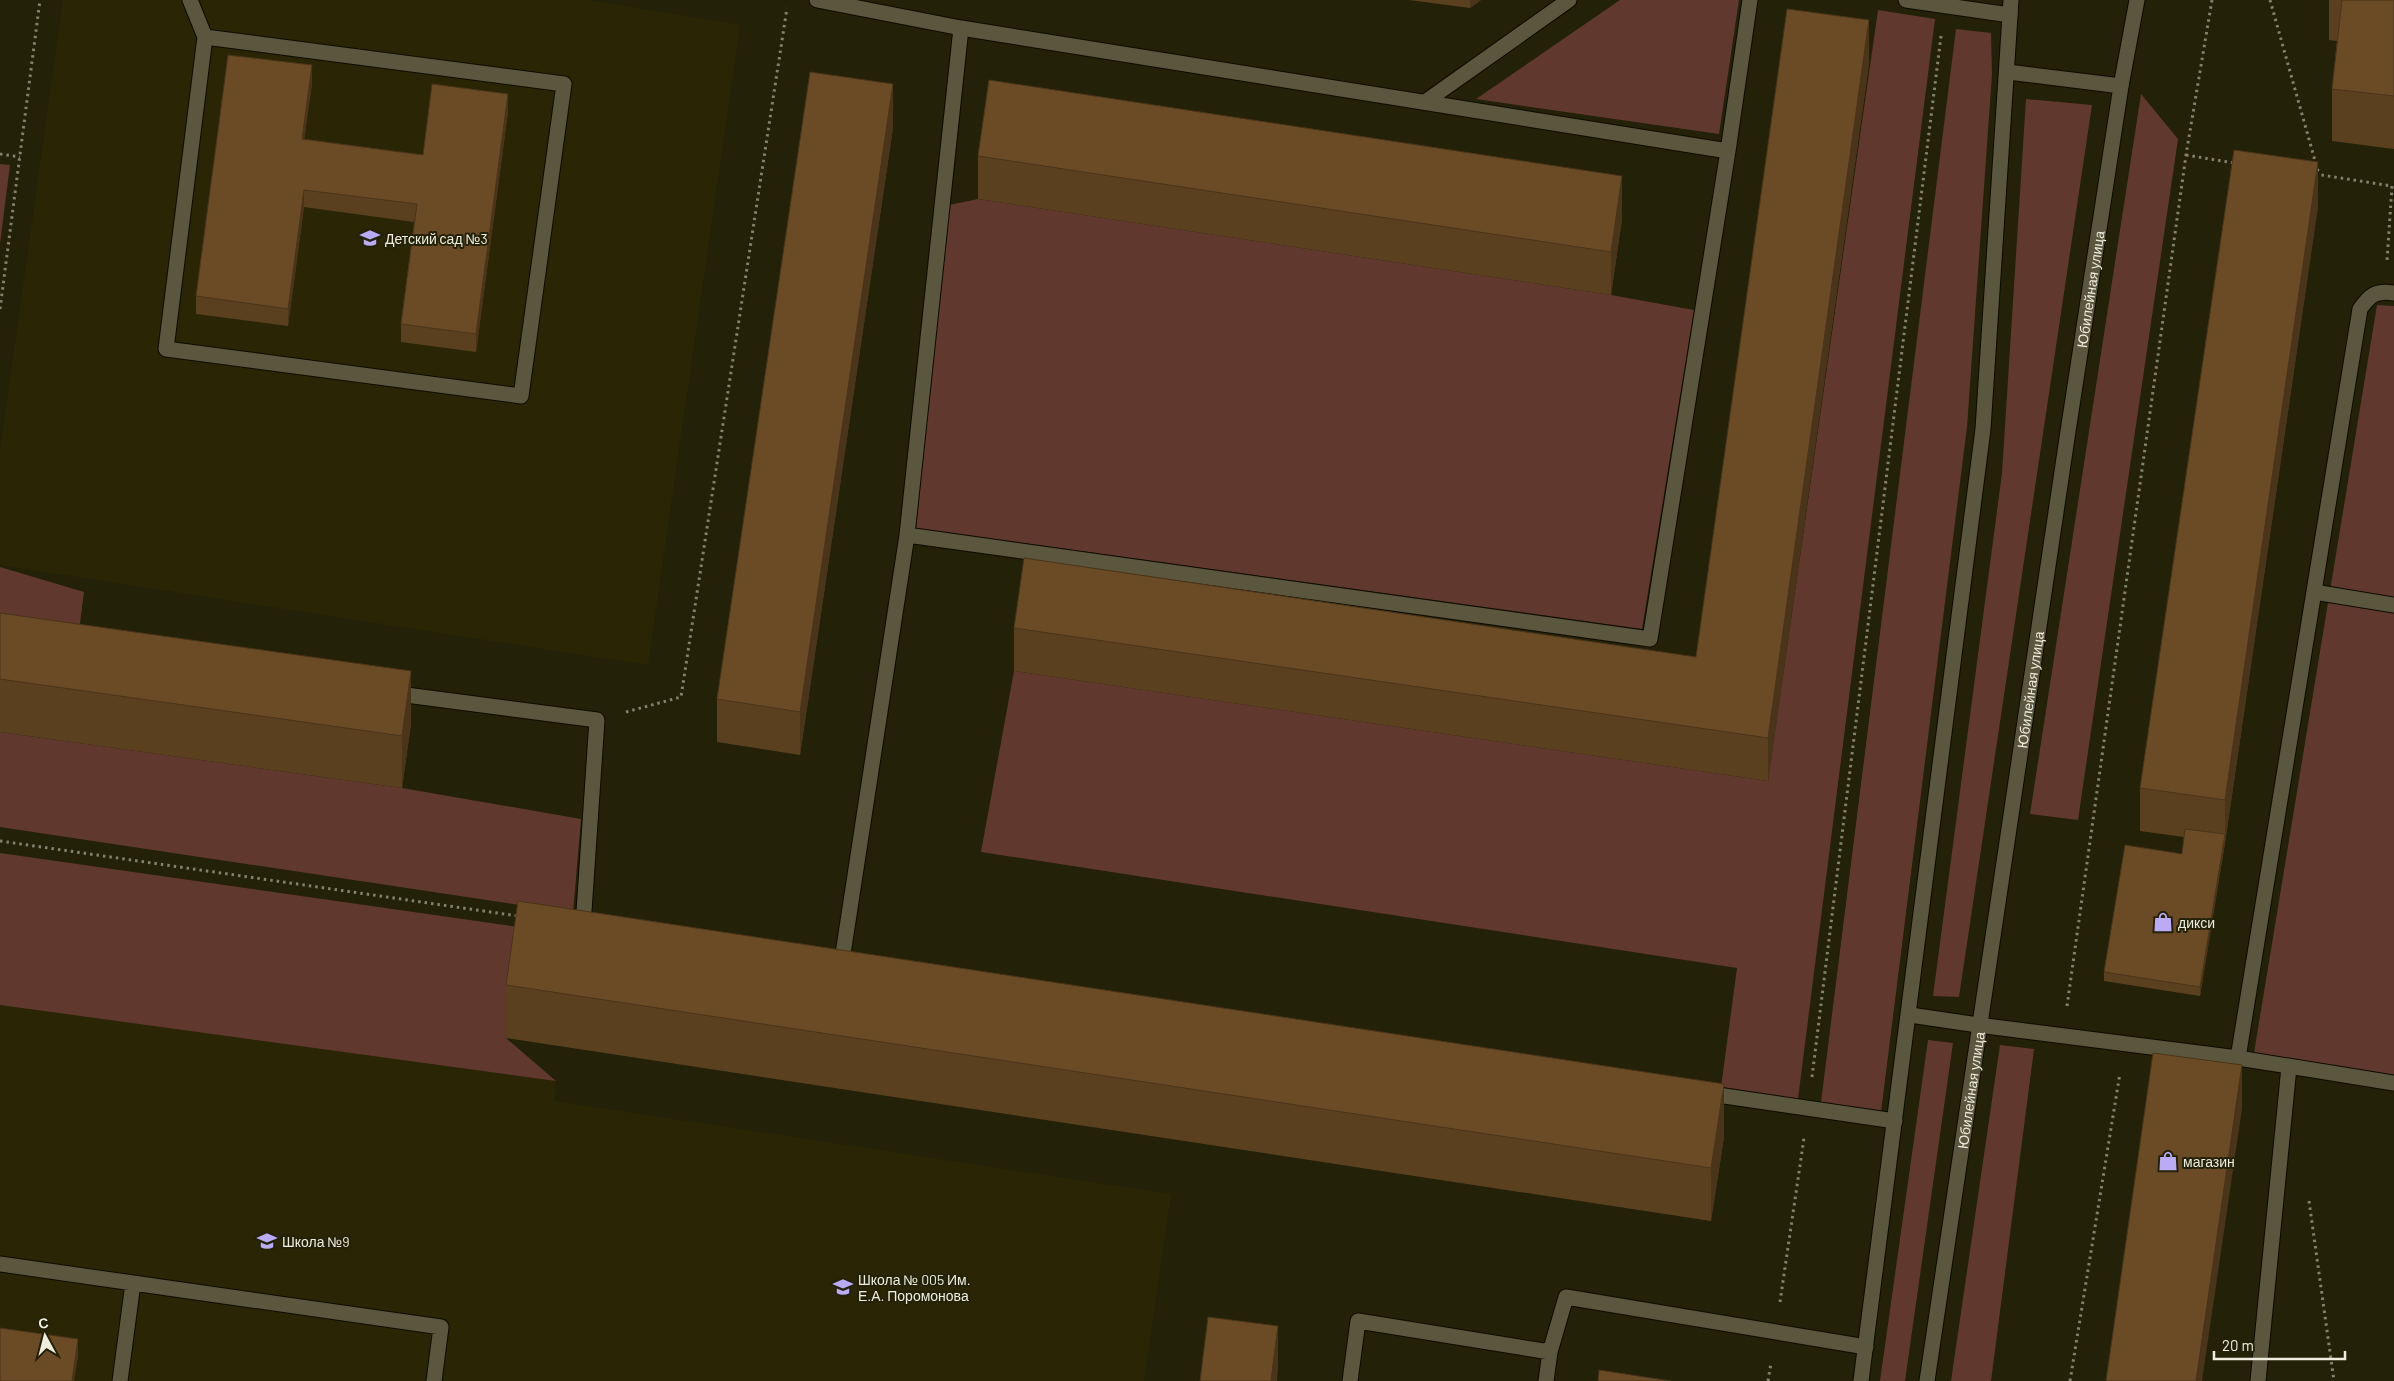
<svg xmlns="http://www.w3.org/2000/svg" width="2394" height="1381" font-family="Barlow,sans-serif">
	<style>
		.built { fill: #2a2605 }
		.green { fill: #61382e }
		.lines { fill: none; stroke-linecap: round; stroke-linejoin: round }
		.lane-casing { stroke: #0d0a00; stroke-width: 17 }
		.street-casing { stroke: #0d0a00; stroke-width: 17 }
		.secondary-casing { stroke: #0d0a00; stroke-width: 17 }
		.path { stroke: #84826e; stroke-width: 3; stroke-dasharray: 2.5 4; stroke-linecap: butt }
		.lane { stroke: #5a573e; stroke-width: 15 }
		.street { stroke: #5a573e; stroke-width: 15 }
		.secondary { stroke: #5a573e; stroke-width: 15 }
		.wall { fill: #5b4020 }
		.shaded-wall { fill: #4a341a }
		.building { fill: #6a4b25; stroke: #4a341a }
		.labels { text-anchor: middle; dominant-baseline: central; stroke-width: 4; stroke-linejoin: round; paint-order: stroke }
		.poi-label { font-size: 14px; fill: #eeedde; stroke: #232108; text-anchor: start }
		.street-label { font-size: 14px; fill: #eeedde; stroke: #232108 }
	</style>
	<rect width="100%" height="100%" fill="#232108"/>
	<path class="built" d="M63 0H588L740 25 648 665 0 565V451Z
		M0 1005 556 1081 554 1101 1171 1194 1144 1381H0Z"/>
	<path class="green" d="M1620 0H1739L1719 134 1476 99Z
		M1878 10 1935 19 1798 1099 1721 1087 1737 968 981 852 1014 671 1768 781Z
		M1956 29 1991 33 1992 74 1967 427 1881 1112 1821 1102Z
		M2141 94 2178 139 2078 820 2030 814Z
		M2026 99 2092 105 1959 997 1933 996 2002 473Z
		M0 164 10 165 0 244Z
		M978 199 1611 295 1694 310 1642 629 916 528 949 205Z
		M2377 305 2394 306V1075L2254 1053Z
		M0 567 84 592 78 639 0 629Z
		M0 732 402 788 581 819 573 913 0 827Z
		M0 853 518 927 506 1038 556 1081 0 1005Z
		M1928 1040 1953 1043 1905 1381H1880Z
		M2000 1045 2034 1049 1991 1381H1951Z"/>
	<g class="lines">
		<defs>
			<path id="lane" d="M190 0 205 37 166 349 521 396 564 84 205 37
				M817 0 961 28 1728 151
				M1906 0 2010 15
				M1425 102 1569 0
				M907 535 1650 639 1728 151 1750 0
				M2314 592 2394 605
				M391 693 597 720 583 926 588 927
				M841 967 907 535 961 28
				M1978 1025 2238 1058 2360 309C2370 295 2376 290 2394 293
				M2238 1058 2394 1083
				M1704 1093 1895 1121
				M0 1264 133 1283
				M120 1381 133 1283 441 1327 434 1381
				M1350 1381 1358 1321 1550 1352
				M1546 1381 1550 1352 1566 1297 1866 1347
				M2258 1381 2289 1067"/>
			<path id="street" d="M1910 1015 1978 1025"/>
			<g id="secondary">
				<path d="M2008 72 2121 86"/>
				<path d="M1861 1381 1983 429 2011 0"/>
				<path id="s1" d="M1927 1381 2067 438 2121 86 2137 0"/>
			</g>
		</defs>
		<use href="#lane" class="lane-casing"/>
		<use href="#street" class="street-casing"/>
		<use href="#secondary" class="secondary-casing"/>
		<path class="path" d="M2270 0 2319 175
			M0 154 20 157
			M2186 155 2234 163
			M2315 174 2392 186 2387 261
			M0 309 40 0
			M626 712 681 697 787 8
			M0 841 518 916
			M2067 1006 2186 155 2212 0
			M1812 1077 1941 36
			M2309 1201 2334 1381
			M1780 1302 1804 1138
			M1768 1381 1771 1363
			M2070 1381 2120 1073"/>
		<use href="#lane" class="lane"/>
		<use href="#street" class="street"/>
		<use href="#secondary" class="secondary"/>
	</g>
	<path class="wall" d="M1409 0H1481L1470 8Z
		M2329 0H2394V149L2332 141V89L2337 41 2329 40Z
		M1869 64 1768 781 1014 671V628L1696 657Z
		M312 83 304 139 423 155 508 112 476 352 401 342V324L414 222 304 207 288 326 196 314V296Z
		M893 128 800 755 717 742V699Z
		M978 156 1622 219 1611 295 978 199Z
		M2318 206 2225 843 2200 996 2104 981V972L2182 854 2184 837 2140 831V788Z
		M0 613 411 724 402 788 0 732Z
		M506 985 1724 1137 1711 1221 506 1038Z"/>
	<path class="shaded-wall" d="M1470 0H1481L1470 8Z
		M1869 20V64L1768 781V738Z
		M312 65V83L302 157V139Z
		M893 84V128L800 755V712Z
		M508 94V112L476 352V334Z
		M2318 162V206L2225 843 2200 996V987L2225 834V800Z
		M1622 176V219L1611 295V252Z
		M304 190V207L288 326V309Z
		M411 671V724L402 788V736Z
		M2242 1065V1109L2202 1381H2196Z
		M1724 1084V1137L1711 1221V1168Z
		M1278 1326V1369L1277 1381H1271Z
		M78 1339V1357L74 1381H72Z"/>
	<path class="building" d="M2342 0H2394V96L2332 89Z
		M1787 9 1869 20 1768 738 1014 628 1024 558 1696 657Z
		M228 55 312 65 302 139 423 155 432 84 508 94 476 334 401 324 417 204 304 190 288 309 196 296Z
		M810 72 893 84 800 712 717 699Z
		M989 80 1622 176 1611 252 978 156Z
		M2234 150 2318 162 2225 800 2140 788Z
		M0 613 411 671 402 736 0 679Z
		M2185 829 2225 834 2200 987 2104 972 2125 845 2182 854Z
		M518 901 1724 1084 1711 1168 506 985Z
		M2153 1053 2242 1065 2196 1381H2106Z
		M1208 1317 1278 1326 1271 1381H1200Z
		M0 1328 78 1339 72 1381H0Z
		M1599 1370 1671 1381H1598Z"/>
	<defs>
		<symbol id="school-bare" viewBox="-9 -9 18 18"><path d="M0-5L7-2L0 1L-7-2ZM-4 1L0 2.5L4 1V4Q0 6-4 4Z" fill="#bbaaf6" stroke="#232108" stroke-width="2.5" paint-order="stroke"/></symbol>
		<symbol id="shop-bare" viewBox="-9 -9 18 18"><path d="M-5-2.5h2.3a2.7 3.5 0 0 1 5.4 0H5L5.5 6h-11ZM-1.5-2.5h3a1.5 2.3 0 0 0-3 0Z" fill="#bbaaf6" stroke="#232108" stroke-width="2.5" paint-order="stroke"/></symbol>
	</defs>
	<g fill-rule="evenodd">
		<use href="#school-bare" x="356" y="224" width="28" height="28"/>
		<use href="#shop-bare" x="2149" y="908" width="28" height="28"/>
		<use href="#shop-bare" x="2154" y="1147" width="28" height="28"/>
		<use href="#school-bare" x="253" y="1227" width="28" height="28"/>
		<use href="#school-bare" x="829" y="1273" width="28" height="28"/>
	</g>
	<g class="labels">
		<g class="poi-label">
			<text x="385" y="238">Детский сад №3</text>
			<text x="2178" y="922">дикси</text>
			<text x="2183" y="1161">магазин</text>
			<text x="282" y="1241">Школа №9</text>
			<text x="858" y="1279">Школа № 005 Им.<tspan x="858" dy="16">Е.А. Поромонова</tspan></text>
		</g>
		<g class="street-label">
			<text stroke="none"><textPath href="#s1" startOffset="1104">Юбилейная улица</textPath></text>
			<text stroke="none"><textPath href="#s1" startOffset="699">Юбилейная улица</textPath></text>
			<text stroke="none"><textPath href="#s1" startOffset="294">Юбилейная улица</textPath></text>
		</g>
	</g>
	<g transform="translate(45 1336) rotate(353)" stroke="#232108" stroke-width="4" paint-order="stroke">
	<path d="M0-4L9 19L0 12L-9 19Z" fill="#eeedde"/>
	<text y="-8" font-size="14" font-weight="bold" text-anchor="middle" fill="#eeedde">С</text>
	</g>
	<path d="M2214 1351v8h131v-8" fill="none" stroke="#eeedde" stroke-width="2.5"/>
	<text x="2222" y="1351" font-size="15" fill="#eeedde" stroke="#232108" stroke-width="4" paint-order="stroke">20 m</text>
</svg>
